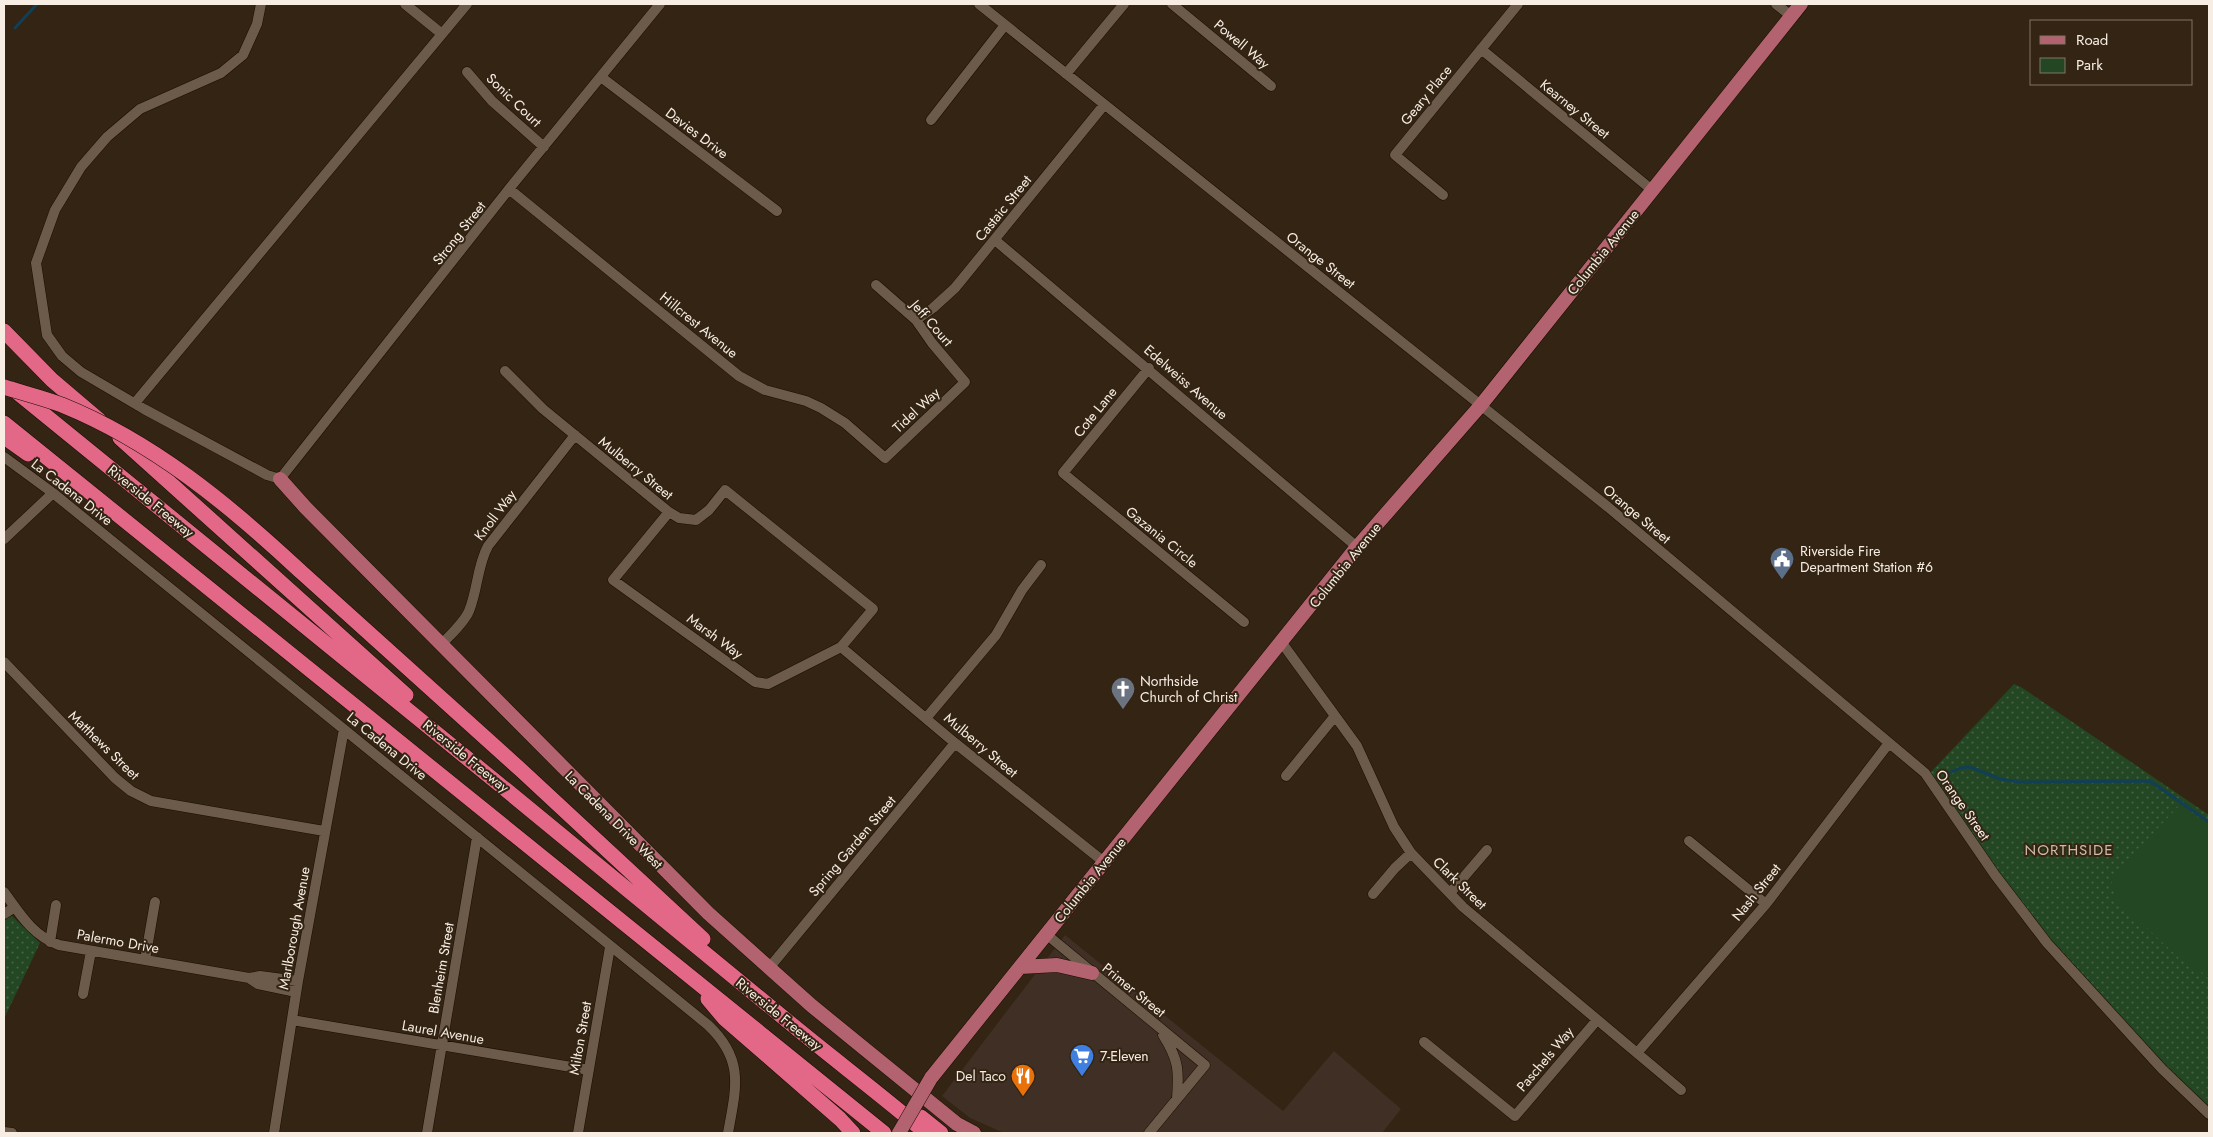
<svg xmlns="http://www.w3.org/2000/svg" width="2213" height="1137" font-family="Jost,sans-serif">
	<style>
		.commercial { fill: #3f2f24 }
		.green { fill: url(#green-dots) }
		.pitch { fill: #234623 }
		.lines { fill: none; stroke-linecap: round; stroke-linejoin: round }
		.stream { stroke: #113f56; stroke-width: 3 }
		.minor-casing { stroke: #1a0d01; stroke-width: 11 }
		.major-casing { stroke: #1a0d01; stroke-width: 15 }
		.highway-casing { stroke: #1a0d01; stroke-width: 16 }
		.minor { stroke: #6c5b4a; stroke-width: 10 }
		.major { stroke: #b3636f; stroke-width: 14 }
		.highway { stroke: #e36887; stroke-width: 15 }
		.major-bridge-casing { stroke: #1a0d01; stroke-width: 15; stroke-linecap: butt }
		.highway-bridge-casing { stroke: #1a0d01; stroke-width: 16; stroke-linecap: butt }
		.major-bridge { stroke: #b3636f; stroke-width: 14 }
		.highway-bridge { stroke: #e36887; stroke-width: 15 }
		.labels { text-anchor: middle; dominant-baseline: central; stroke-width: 4; stroke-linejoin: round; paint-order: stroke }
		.street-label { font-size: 14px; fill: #f7ede3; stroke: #332414 }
		.poi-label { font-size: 14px; fill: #f7ede3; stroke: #332414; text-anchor: start }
		.neighbourhood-label { font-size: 15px; letter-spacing: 1px; fill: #cdbba7; stroke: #332414 }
	</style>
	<defs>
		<pattern id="green-dots" width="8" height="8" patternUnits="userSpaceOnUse" patternTransform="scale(1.25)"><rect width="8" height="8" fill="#234623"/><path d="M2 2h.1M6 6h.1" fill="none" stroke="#446143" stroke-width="1.8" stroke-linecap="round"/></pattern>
	</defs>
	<rect width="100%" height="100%" fill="#332414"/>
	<path class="commercial" d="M1065 935 1283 1111 1334 1051 1401 1109 1382 1133H1004L970 1118 942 1096Z"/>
	<path class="green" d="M2014 684 2021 687 2209 815V1109L2180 1084 2049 938 2027 912 1930 773Z
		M11 915 40 943 4 1019V920Z"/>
	<path class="pitch" d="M2181 804 2209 826V979L2199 969 2195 973 2115 898 2111 877Z"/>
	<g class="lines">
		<path class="stream" d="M15 28 37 4
			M1949 773 1960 768 1970 767 2000 779 2019 782 2150 781 2209 822"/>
		<defs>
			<path id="minor" d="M261 4 257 24 243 55 221 73 140 109 107 137 81 167 55 210 36 263 47 335 62 356 81 372 144 409 267 475 280 479 509 189 660 4
				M405 4 442 34
				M979 4 1608 507 1925 773 1995 875 2047 943 2162 1069 2209 1114
				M1172 4 1271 86
				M1776 4 1791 16
				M1481 49 1652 190
				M467 72 492 101 544 147
				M1066 74 1124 4
				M601 77 777 211
				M931 120 1005 25
				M509 189 739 376 765 390 806 401 821 408 845 423 885 458 965 382 932 343 916 320 876 285
				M1443 195 1395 155 1518 4
				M995 240 1357 547
				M916 320 933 308 955 288 1104 105
				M1149 368 1063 473 1244 622
				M505 371 543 409 669 512 679 518 696 520 709 510 725 490 873 609 841 647 768 684 755 682 613 580 669 512
				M135 403 467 4
				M4 457 53 493 708 1025C745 1060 736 1088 728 1133
				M4 539 53 493
				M1282 643 1357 746 1394 827 1411 853 1463 907 1681 1090
				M441 645C450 635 464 623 469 611 478 589 477 566 488 546L575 435
				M841 647 955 743 1104 862
				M4 662 115 778 131 791 151 801 324 831
				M927 717 996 635 1022 590 1041 565
				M1286 776 1335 716
				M1689 841 1766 904
				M4 892C20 914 32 935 59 945L249 978 260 976 298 981
				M1450 893 1487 850
				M1373 894 1395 868 1411 853
				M4 914 15 907
				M1046 934 1205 1065 1149 1133
				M50 942 56 905
				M145 960 155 902
				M769 968 955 743
				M249 978 258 984 296 992
				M83 994 91 951
				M292 1020 589 1070
				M1163 1035C1179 1060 1179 1071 1177 1099
				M1424 1042 1515 1116 1597 1020
				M1637 1053 1766 904 1889 743
				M4 1132 12 1133
				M274 1133 298 981 344 729
				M427 1133 477 837
				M578 1133 610 947"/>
			<path id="major" d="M280 479 305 507 708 913 812 1006 957 1124 974 1133
				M1020 967 1057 965 1092 973
				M931 1078 1357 547 1481 405 1801 4"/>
			<path id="highway" d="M4 331 52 380 99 420
				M13 389C269 597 525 804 779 1014 828 1055 878 1092 926 1133
				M4 423 884 1133
				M4 437 28 454
				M120 438 406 695
				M299 570 522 771 703 939
				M708 999 724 1018 840 1119 853 1133
				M921 1117 941 1133"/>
		</defs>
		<use href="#minor" class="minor-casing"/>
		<use href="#major" class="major-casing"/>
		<use href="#highway" class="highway-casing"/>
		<use href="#minor" class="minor"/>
		<use href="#major" class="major"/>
		<use href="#highway" class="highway"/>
		<defs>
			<path id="major-bridge" d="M899 1133 931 1078"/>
			<path id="highway-bridge" d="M4 387C23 393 43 398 62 405 153 442 228 504 299 570"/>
		</defs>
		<use href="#major-bridge" class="major-bridge-casing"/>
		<use href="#highway-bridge" class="highway-bridge-casing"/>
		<use href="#major-bridge" class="major-bridge"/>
		<use href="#highway-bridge" class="highway-bridge"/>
	</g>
	<defs>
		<symbol id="civic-pin" viewBox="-11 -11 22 30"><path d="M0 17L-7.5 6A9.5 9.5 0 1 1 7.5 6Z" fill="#5c6f8a" stroke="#332414"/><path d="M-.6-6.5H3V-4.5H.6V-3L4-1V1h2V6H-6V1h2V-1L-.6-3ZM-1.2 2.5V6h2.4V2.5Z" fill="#fff"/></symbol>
		<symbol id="church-pin" viewBox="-11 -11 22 30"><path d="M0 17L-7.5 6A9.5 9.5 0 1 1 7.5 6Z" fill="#6b7280" stroke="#332414"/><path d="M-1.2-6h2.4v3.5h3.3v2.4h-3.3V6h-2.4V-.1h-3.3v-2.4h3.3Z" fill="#fff"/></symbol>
		<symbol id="supermarket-pin" viewBox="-11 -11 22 30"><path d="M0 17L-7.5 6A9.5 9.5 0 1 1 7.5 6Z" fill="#3f7fe0" stroke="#332414"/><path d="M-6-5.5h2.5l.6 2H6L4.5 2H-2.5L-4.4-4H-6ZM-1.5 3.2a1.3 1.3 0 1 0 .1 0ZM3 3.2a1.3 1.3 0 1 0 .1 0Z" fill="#fff"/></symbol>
		<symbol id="restaurant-pin" viewBox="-11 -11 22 30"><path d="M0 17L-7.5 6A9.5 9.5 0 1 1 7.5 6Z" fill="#e8710a" stroke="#332414"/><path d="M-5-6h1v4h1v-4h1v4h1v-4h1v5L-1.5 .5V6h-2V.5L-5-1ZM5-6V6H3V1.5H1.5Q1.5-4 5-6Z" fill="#fff"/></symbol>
	</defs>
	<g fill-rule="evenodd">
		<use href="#civic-pin" x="1768" y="545" width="28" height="38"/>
		<use href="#church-pin" x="1109" y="675" width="28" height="38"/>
		<use href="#supermarket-pin" x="1068" y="1042" width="28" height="38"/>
		<use href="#restaurant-pin" x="1009" y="1062" width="28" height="38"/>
	</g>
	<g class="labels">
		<g class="street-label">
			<text transform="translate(1242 44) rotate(40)">Powell Way</text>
			<text transform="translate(1426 95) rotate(-51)">Geary Place</text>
			<text transform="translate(514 100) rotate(44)">Sonic Court</text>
			<text transform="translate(1575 109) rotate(39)">Kearney Street</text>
			<text transform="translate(697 133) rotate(37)">Davies Drive</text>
			<text transform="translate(1003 208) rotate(-51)">Castaic Street</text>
			<text transform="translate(459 233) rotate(-52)">Strong Street</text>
			<text transform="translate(1603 252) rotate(-51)">Columbia Avenue</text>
			<text transform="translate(1321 260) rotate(38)">Orange Street</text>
			<text transform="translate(932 323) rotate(49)">Jeff Court</text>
			<text transform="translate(699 325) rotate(39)">Hillcrest Avenue</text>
			<text transform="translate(1186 382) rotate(41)">Edelweiss Avenue</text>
			<text transform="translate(916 410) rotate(-43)">Tidel Way</text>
			<text transform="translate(1095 412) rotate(-51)">Cote Lane</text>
			<text transform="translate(636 468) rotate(39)">Mulberry Street</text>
			<text transform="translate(72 492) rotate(38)">La Cadena Drive</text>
			<text transform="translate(151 501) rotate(39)">Riverside Freeway</text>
			<text transform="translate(1637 514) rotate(40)">Orange Street</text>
			<text transform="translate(495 515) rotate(-53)">Knoll Way</text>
			<text transform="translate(1162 537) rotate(39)">Gazania Circle</text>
			<text transform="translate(1345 565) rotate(-51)">Columbia Avenue</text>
			<text transform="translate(715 636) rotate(36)">Marsh Way</text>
			<text transform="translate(104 745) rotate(44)">Matthews Street</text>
			<text transform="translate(981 745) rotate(40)">Mulberry Street</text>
			<text transform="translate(387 746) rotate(39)">La Cadena Drive</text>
			<text transform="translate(466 756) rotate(39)">Riverside Freeway</text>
			<text transform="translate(1963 805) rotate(55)">Orange Street</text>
			<text transform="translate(614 820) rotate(45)">La Cadena Drive West</text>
			<text transform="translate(852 846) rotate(-50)">Spring Garden Street</text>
			<text transform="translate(1090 880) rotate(-51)">Columbia Avenue</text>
			<text transform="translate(1460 883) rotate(44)">Clark Street</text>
			<text transform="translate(1756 892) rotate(-51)">Nash Street</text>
			<text transform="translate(294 928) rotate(-80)">Marlborough Avenue</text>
			<text transform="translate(118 941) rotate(10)">Palermo Drive</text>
			<text transform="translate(441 968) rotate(-80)">Blenheim Street</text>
			<text transform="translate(1134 990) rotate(39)">Primer Street</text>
			<text transform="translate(779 1014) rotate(39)">Riverside Freeway</text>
			<text transform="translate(443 1032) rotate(10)">Laurel Avenue</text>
			<text transform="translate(580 1038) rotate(-80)">Milton Street</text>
			<text transform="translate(1545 1059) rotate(-50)">Paschels Way</text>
		</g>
		<g class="poi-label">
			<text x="1800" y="551">Riverside Fire<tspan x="1800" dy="16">Department Station #6</tspan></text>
			<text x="1140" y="681">Northside<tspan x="1140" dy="16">Church of Christ</tspan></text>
			<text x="1100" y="1056">7-Eleven</text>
			<text x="1006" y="1076" text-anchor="end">Del Taco</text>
		</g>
		<g class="neighbourhood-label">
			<text x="2069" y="850">NORTHSIDE</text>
		</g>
	</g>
	<rect width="2213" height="1137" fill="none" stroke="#f7ede3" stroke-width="10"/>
	<rect x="2030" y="20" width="162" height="65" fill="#332414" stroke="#817467"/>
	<rect x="2040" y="36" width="25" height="8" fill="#b3636f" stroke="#817467"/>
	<text x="2076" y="45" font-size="15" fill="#f7ede3">Road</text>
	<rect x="2040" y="58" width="25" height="15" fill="#234623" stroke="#817467"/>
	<text x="2076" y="70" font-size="15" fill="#f7ede3">Park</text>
</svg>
